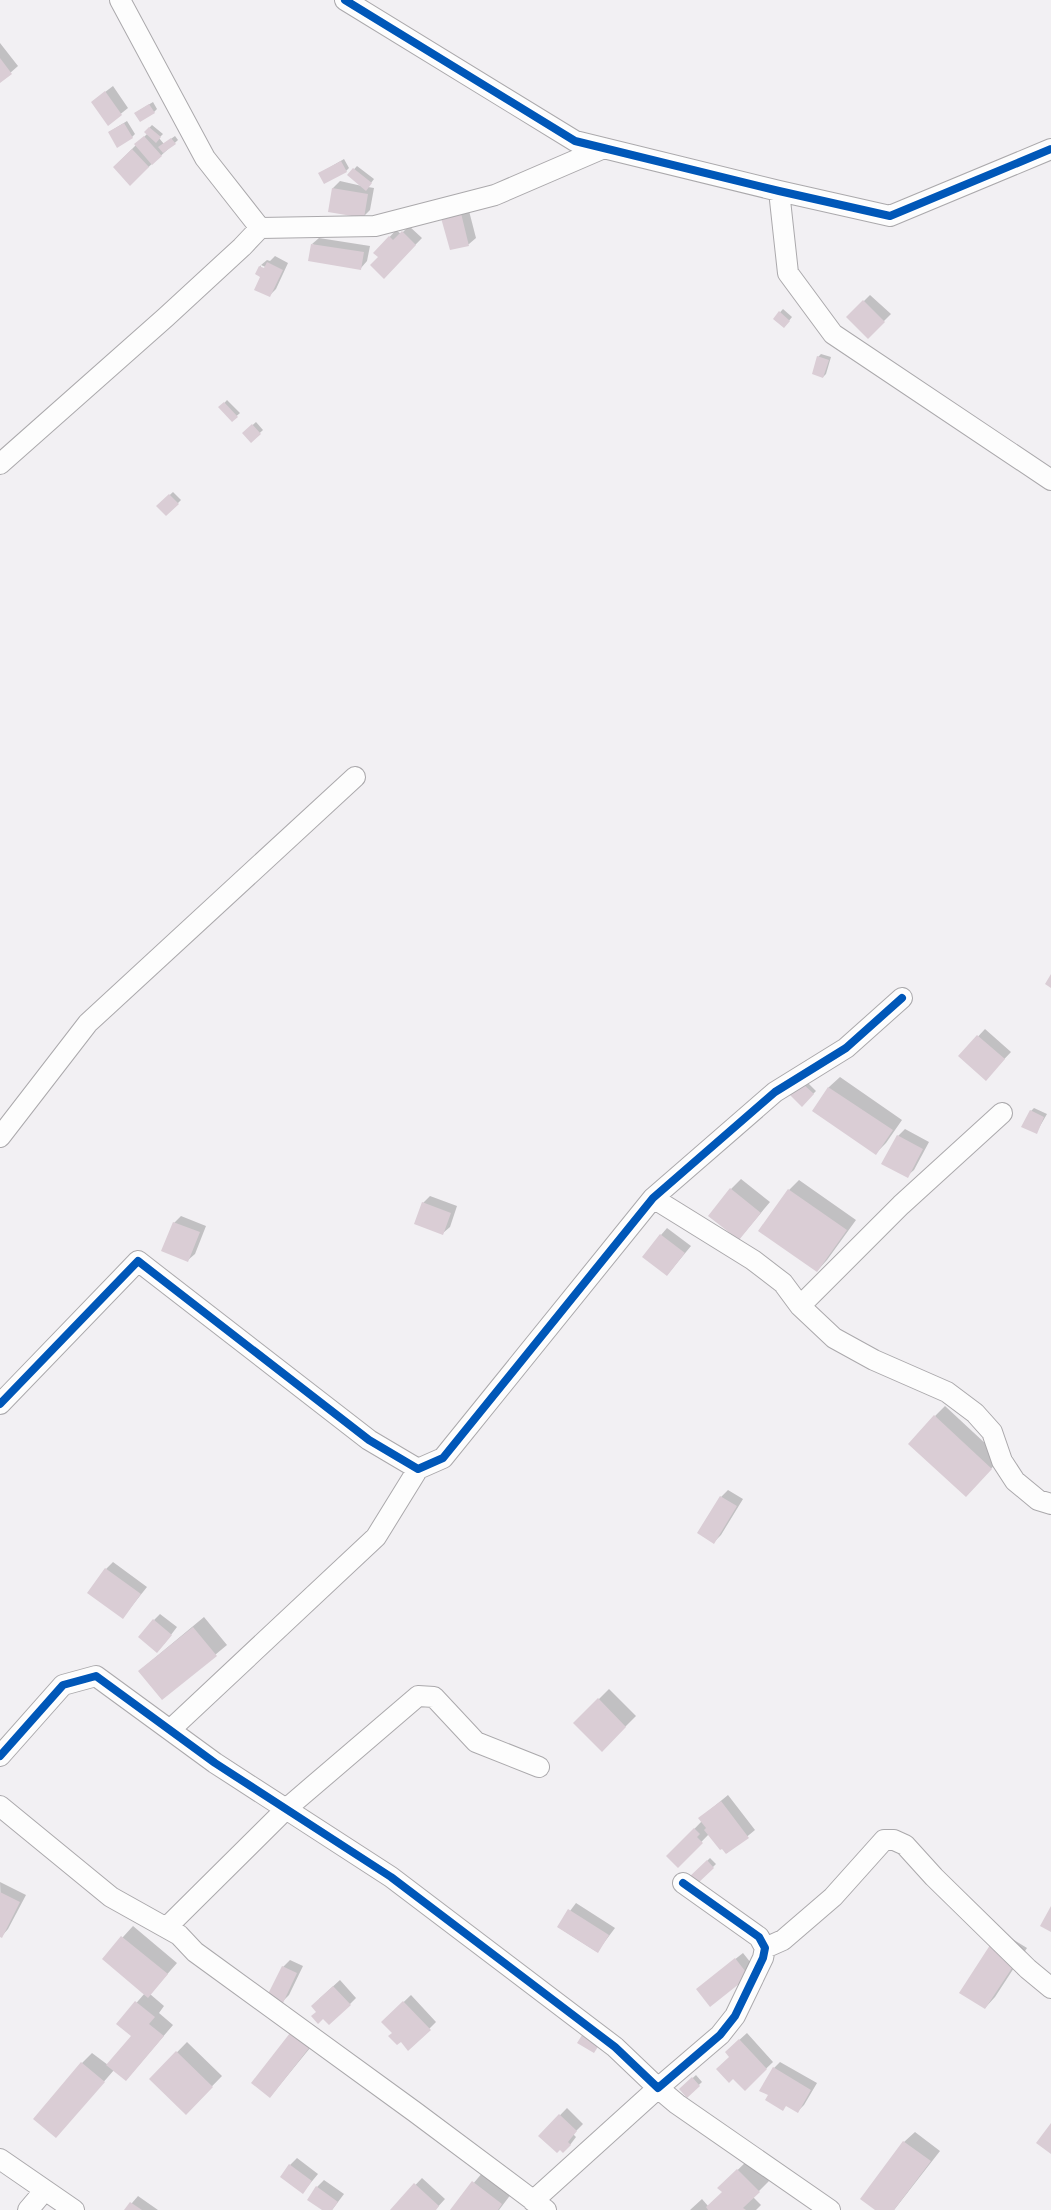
<svg xmlns="http://www.w3.org/2000/svg" width="1051" height="2210" font-family="'Roboto Serif',serif">
	<style>
		.shadow { fill: #0003 }
		.building { fill: #dacdd5 }
		.lines { fill: none; stroke-linecap: round; stroke-linejoin: round }
		.minor-casing { stroke: #aba9ac; stroke-width: 22 }
		.minor { stroke: #fdfdfd; stroke-width: 20 }
		.cycleway-casing { stroke: #fff; stroke-width: 11 }
		.cycleway { stroke: #0057b8; stroke-width: 8 }
	</style>
	<rect width="100%" height="100%" fill="#f2f0f3"/>
	<path class="shadow" d="M0 43 18 66 0 82Z
		M113 86 128 108 108 124 92 102Z
		M153 102 157 109 154 112 135 113Z
		M127 121 135 134 132 137 109 132Z
		M152 125 163 134 159 138 164 144 175 136 178 140 130 184 114 167 147 134 145 132Z
		M344 159 349 168 346 171 320 173Z
		M357 166 374 179 368 187 374 188 370 210 363 217 329 211 333 188 340 181 362 186 349 175Z
		M468 207 476 238 469 244 451 249 443 219Z
		M409 226 422 238 384 277 380 257 375 253 396 230 401 234Z
		M319 238 370 246 367 261 361 268 312 244Z
		M275 256 288 263 276 289 269 296 262 276 256 274 261 265V268L270 269 261 265 267 260 270 261Z
		M870 295 891 314 868 337 848 317Z
		M783 309 792 317 784 327 774 319Z
		M821 354 831 357 826 374 823 377 818 357Z
		M227 400 240 413 232 420 220 408Z
		M256 422 263 430 251 441 244 433Z
		M173 492 181 500 166 515 158 506Z
		M985 1029 1011 1052 992 1072 960 1056Z
		M840 1077 902 1120 886 1143 876 1153 813 1111 829 1087Z
		M806 1081 816 1091 802 1105 792 1095Z
		M1034 1108 1047 1114 1036 1133 1031 1111Z
		M905 1129 929 1142 914 1170 907 1176 898 1136Z
		M741 1179 770 1202 739 1239 731 1189Z
		M799 1180 856 1220 827 1260 817 1271 789 1190Z
		M430 1196 457 1206 450 1227 443 1233 423 1203Z
		M181 1216 206 1226 195 1254 188 1260 174 1223Z
		M667 1228 691 1246 667 1275 661 1235Z
		M945 1406 1001 1458 976 1485 935 1416Z
		M728 1490 743 1499 721 1535 714 1542 721 1497Z
		M113 1562 147 1587 123 1617 106 1569Z
		M160 1614 177 1627 164 1644 154 1620Z
		M204 1617 227 1645 162 1699 139 1671Z
		M609 1689 636 1716 602 1750 575 1723Z
		M728 1795 755 1830 727 1853 709 1834 678 1866 668 1856 702 1821 700 1818Z
		M710 1858 716 1864 696 1884 690 1878Z
		M0 1882 26 1895 8 1929 2 1936Z
		M576 1903 615 1928 597 1952 558 1927Z
		M133 1926 177 1963 150 1994 164 2006 159 2013 173 2025 126 2080 114 2070 56 2137 82 2063 92 2053 108 2065 132 2036 118 2024 145 1993 103 1959Z
		M1003 1933 1027 1948 995 1997 985 2008Z
		M743 1953 755 1968 748 1975 705 1983Z
		M290 1960 303 1966 289 1995 282 2002 283 1967Z
		M340 1980 356 1998 350 2004 319 1999Z
		M411 1995 436 2022 409 2049 383 2022Z
		M747 2033 773 2062 745 2089 731 2057 726 2052Z
		M291 2034 319 2037 270 2097Z
		M187 2042 222 2076 186 2113 151 2079Z
		M780 2062 817 2083 804 2105 798 2111 769 2095 774 2068Z
		M696 2075 702 2082 687 2096 681 2089Z
		M567 2108 583 2124 573 2134 576 2137 570 2145 540 2136Z
		M915 2132 940 2151 894 2210H877L904 2142Z
		M297 2158 318 2174 303 2192 290 2165Z
		M749 2159 769 2181 753 2197 761 2205 756 2210H690L702 2199 708 2206 723 2192 719 2188Z
		M483 2172 512 2193 499 2210H451Z
		M422 2178 445 2199 435 2210H392Z
		M324 2180 344 2194 332 2210H324L317 2187Z
		M138 2196 158 2210H126Z"/>
	<path class="building" d="M0 58 12 74 0 83Z
		M105 91 122 115 108 126 91 102Z
		M149 104 155 113 140 122 134 113Z
		M124 123 133 138 117 148 108 132Z
		M149 127 161 137 156 143 144 132Z
		M144 136 162 156 152 165 134 144Z
		M171 138 176 144 163 153 158 147Z
		M132 149 149 167 130 186 113 167Z
		M341 161 347 172 324 184 318 173Z
		M353 168 372 183 366 191 347 175Z
		M332 188 368 194 364 218 328 212Z
		M461 213 469 246 450 250 441 218Z
		M402 231 416 245 384 279 370 265 378 257 373 253 389 236 393 240Z
		M311 244 364 252 361 270 308 261Z
		M267 262 283 270 270 297 254 290 260 277 255 274 259 266 264 268Z
		M863 300 885 322 868 339 846 317Z
		M779 311 790 321 784 328 773 319Z
		M817 356 829 360 823 378 812 374Z
		M224 402 238 417 232 422 218 407Z
		M252 424 261 434 251 443 242 433Z
		M169 494 179 504 166 516 156 506Z
		M1051 974V988L1045 984Z
		M977 1035 1005 1059 986 1081 958 1056Z
		M802 1083 814 1094 802 1107 790 1095Z
		M828 1087 893 1130 876 1155 812 1111Z
		M1030 1110 1044 1117 1037 1134 1021 1127Z
		M897 1135 923 1149 908 1178 881 1164Z
		M730 1188 761 1213 739 1240 708 1216Z
		M788 1189 847 1230 817 1272 758 1231Z
		M422 1202 451 1213 443 1235 414 1224Z
		M173 1222 200 1232 188 1262 161 1251Z
		M660 1234 685 1253 667 1276 642 1257Z
		M934 1415 992 1469 966 1497 908 1444Z
		M720 1496 737 1506 714 1544 697 1533Z
		M105 1568 141 1594 123 1619 87 1593Z
		M153 1619 172 1635 157 1653 138 1637Z
		M193 1627 217 1656 162 1700 138 1671Z
		M598 1698 626 1727 602 1752 573 1723Z
		M721 1801 749 1838 726 1854 722 1849 720 1850 704 1830 706 1828 698 1818Z
		M694 1828 700 1834 697 1837 703 1843 678 1868 666 1856Z
		M707 1860 714 1868 696 1885 688 1878Z
		M0 1892 20 1902 2 1938 0 1937Z
		M1051 1906V1932L1040 1926Z
		M568 1909 609 1935 598 1953 557 1927Z
		M121 1936 168 1974 148 1998 102 1959Z
		M992 1942 1018 1959 985 2009 959 1993Z
		M735 1958 749 1976 710 2007 696 1989Z
		M282 1966 297 1973 283 2003 267 1996Z
		M333 1986 351 2005 329 2025 323 2019 318 2024 311 2016 316 2012 311 2006Z
		M135 2001 155 2017 149 2024 164 2036 126 2081 106 2065 131 2036 116 2024Z
		M403 2001 431 2030 408 2051 401 2042 397 2045 388 2036 392 2033 381 2022Z
		M584 2032 601 2042 594 2053 577 2043Z
		M290 2033 309 2048 270 2098 251 2083Z
		M739 2039 767 2069 745 2091 733 2079 729 2083 716 2069 729 2057 725 2052Z
		M176 2051 213 2087 186 2115 149 2079Z
		M81 2062 105 2082 56 2138 33 2119Z
		M773 2067 811 2090 798 2113 786 2106 783 2111 765 2100 768 2095 759 2091Z
		M692 2077 700 2086 687 2098 679 2089Z
		M559 2114 577 2131 568 2142 571 2145 563 2153 560 2150 557 2153 538 2136Z
		M1051 2123V2154L1036 2143Z
		M903 2141 931 2161 894 2210H875L860 2199Z
		M289 2164 312 2181 303 2194 280 2177Z
		M737 2169 760 2192 743 2208 746 2210H708L706 2207 722 2192 717 2188Z
		M472 2181 502 2204 498 2210H450Z
		M414 2183 439 2206 436 2210H390Z
		M316 2186 338 2202 332 2210H322L307 2200Z
		M130 2202 142 2210H124Z"/>
	<g class="lines">
		<defs>
			<path id="minor" d="M345 0 575 141 779 191 890 216 1051 149
				M779 191 788 273 833 334 1051 480
				M260 228 375 226 495 195 604 148
				M0 464 166 317 242 247 260 228 205 158 120 0
				M0 1137 88 1023 355 777
				M653 1198 753 1260 783 1283 800 1306 834 1338 874 1360 947 1392 975 1413 992 1432 1002 1461 1015 1481 1038 1500 1051 1504
				M800 1306 901 1205 1002 1113
				M0 1404 138 1261 369 1440 418 1469 443 1458 653 1198 775 1092 846 1048 902 998
				M170 1730 376 1537 418 1469
				M0 1756 63 1685 96 1676 215 1763 391 1877 615 2047 658 2088 720 2035 735 2016 763 1958 765 1948 759 1937 683 1883
				M0 1806 111 1897 179 1935 195 1952 415 2112 546 2210
				M167 1927 286 1809 418 1696 434 1697 476 1742 539 1767
				M765 1948 783 1940 833 1897 884 1840H894L905 1845 934 1877 1028 1969 1051 1988
				M0 2159 74 2210
				M533 2201 658 2088 677 2104 830 2210
				M28 2210 45 2190"/>
		</defs>
		<use href="#minor" class="minor-casing"/>
		<use href="#minor" class="minor"/>
		<defs>
			<path id="cycleway" d="M345 0 575 141 779 191 890 216 1051 149
				M0 1404 138 1261 369 1440 418 1469 443 1458 653 1198 775 1092 846 1048 902 998
				M0 1756 63 1685 96 1676 215 1763 391 1877 615 2047 658 2088 720 2035 735 2016 763 1958 765 1948 759 1937 683 1883"/>
		</defs>
		<use href="#cycleway" class="cycleway-casing"/>
		<use href="#cycleway" class="cycleway"/>
	</g>
</svg>
